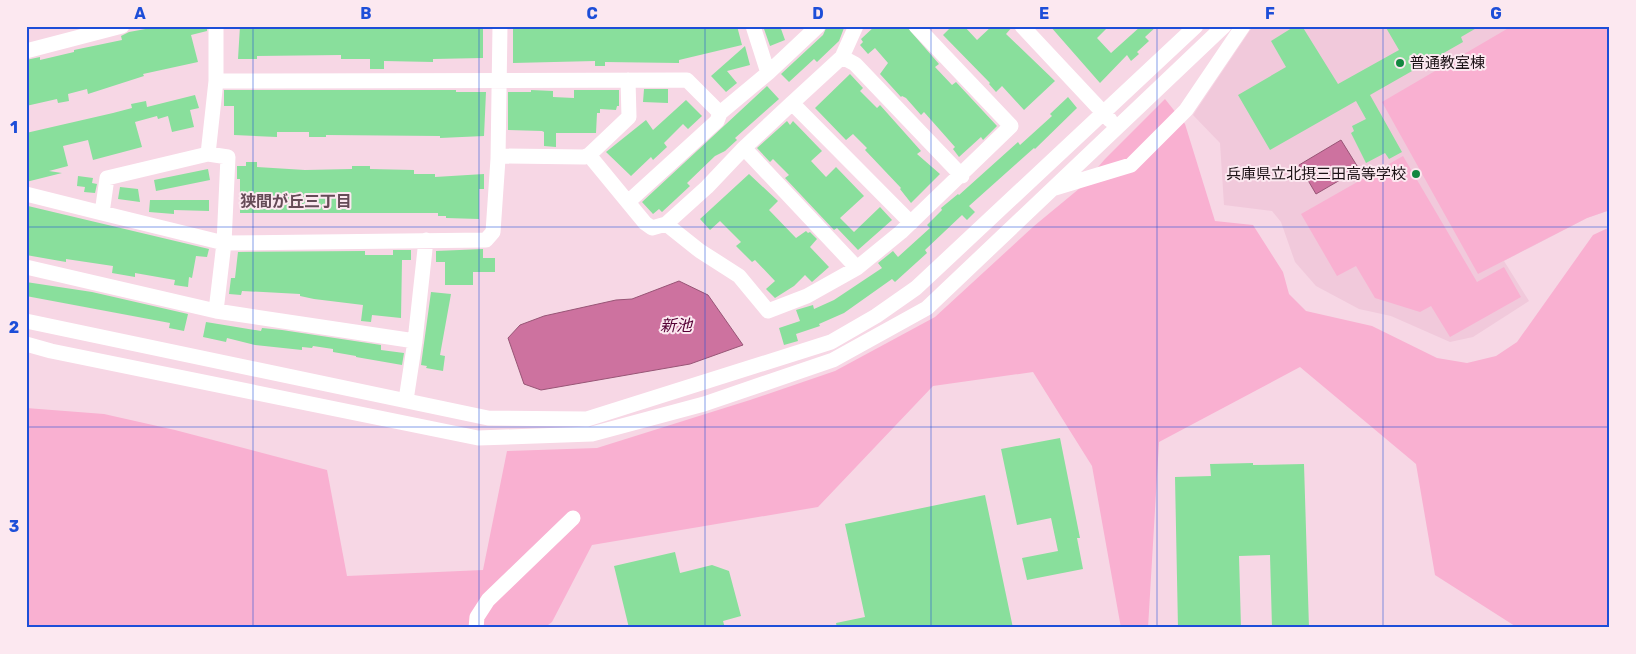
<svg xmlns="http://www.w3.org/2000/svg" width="1636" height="654" font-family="Rubik,'Noto Sans JP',sans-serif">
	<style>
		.built { fill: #f1c9db }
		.green { fill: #f9b0d1 }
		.water { fill: #cd729f; stroke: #985576 }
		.building { fill: #89df9c }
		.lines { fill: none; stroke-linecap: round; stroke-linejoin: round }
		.minor { stroke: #fff; stroke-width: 15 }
		.grid { fill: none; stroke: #1d4ed8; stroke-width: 1; stroke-opacity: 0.55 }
		.poi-dot { fill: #138740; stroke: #fce8f0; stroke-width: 2 }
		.labels { text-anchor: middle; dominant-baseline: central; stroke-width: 4; stroke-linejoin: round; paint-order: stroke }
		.poi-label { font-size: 15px; fill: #1b1115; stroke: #fce8f0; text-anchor: start }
		.neighbourhood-label { font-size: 16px; font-weight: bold; fill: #654b57; stroke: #fce8f0 }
		.water-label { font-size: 16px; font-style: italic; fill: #550035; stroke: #fce8f0 }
		.neatline { fill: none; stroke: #1d4ed8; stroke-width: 2 }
		.grid-label { font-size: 16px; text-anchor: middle; font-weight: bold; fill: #1d4ed8 }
	</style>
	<rect width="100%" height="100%" fill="#f7d7e5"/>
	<path class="built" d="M1253 26H1610V210L1587 218 1504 261 1529 301 1473 337 1450 342 1391 316 1359 309 1316 286 1295 262 1281 222 1272 211 1224 205 1220 143 1193 115Z"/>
	<path class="green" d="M1512 26H1610V210L1587 218 1478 274 1382 102Z
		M1165 99 1185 124 1215 221 1253 225 1283 272 1289 294 1306 311 1372 326 1437 358 1467 363 1496 356 1517 342 1593 235 1610 227V628H1518L1435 575 1416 464 1300 367 1159 442 1148 628H1121L1092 466 1033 372 933 386 818 507 592 545 552 622 544 628H26V408L104 414 175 430 327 470 347 576 483 570 507 451 597 448 750 400 835 371 935 317 1034 226 1080 188 1105 159Z
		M1403 156 1477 282 1504 267 1521 297 1450 337 1431 306 1420 312 1375 298 1356 266 1337 276 1301 214Z"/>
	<path class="water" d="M1341 140 1359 169 1316 194 1299 165Z
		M679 281 708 295 743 345 690 364 541 390 524 384 508 338 520 325 544 316 616 300 632 299Z"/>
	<path class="building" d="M162 26H207V31L191 35 198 62 143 74 144 76 88 94 87 89 68 94 69 101 58 103 57 99 26 106V60L40 57V60L74 52V50L122 40 121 36 129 32Z
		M240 26H483V58L433 59V62L384 61V69H370V59H341V55L257 56V59H238Z
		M513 26H737L742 45 679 60V63L605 62V66H595V61L513 63Z
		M763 26H780L785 40 770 46Z
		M827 26 844 28 839 41 817 62 814 59 789 82 781 74 823 35Z
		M875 26H906L939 64 935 67 952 85 956 82 997 126 983 140 981 137 959 157 953 149 955 147 924 112 921 115 906 98 902 96 901 97 880 74 888 63 875 48 868 54 860 45 863 42 861 39Z
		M952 26H964L977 40 992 26H1013L1006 34 1055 81 1024 110 1002 86 996 92 989 84 990 83 943 35Z
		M1050 26H1109L1097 38 1111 53 1141 26H1157L1145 37 1149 41 1137 52 1139 54 1131 61 1127 55 1100 83Z
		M1295 26H1302L1338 84 1399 50 1385 26H1480L1461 37 1463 42 1370 95 1402 152 1389 159 1385 153 1366 163 1351 133 1354 131 1352 126 1366 119 1356 101 1270 150 1238 95 1286 67 1271 41Z
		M745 46 750 65 727 71 737 83 726 92 711 76Z
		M850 74 863 88 860 91 877 108 880 105 921 151 917 154 940 174 911 203 900 189 901 188 865 150 867 148 853 134 846 140 815 108Z
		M767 86 779 99 735 138 737 140 725 151 715 156 687 183 690 186 662 212 659 209 653 214 642 202Z
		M644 89H668V103L643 102Z
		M224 90H456V92H486L484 136 440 138V136L326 135V137H309V132H277V137L234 135V106H224Z
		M531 90 553 91V97L574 98V90H619V106H617L616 110 600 109V113H597L596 133H556V147L544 146V132L542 131 508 130V92H531Z
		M195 95 199 108 190 110 194 127 172 132 168 116 158 119 157 116 135 122 142 147 93 160 88 140 63 146 68 166 49 171 62 173 26 182V133L113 113 132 108 131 104 146 101 147 107Z
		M1068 97 1077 108 1035 149 1034 148 969 206 975 212 967 220 962 215 925 250 927 253 895 282 892 279 844 313 819 324 820 326 796 334 798 341 784 345 779 328 800 321 796 310 813 305 814 309 834 300 882 268 878 263 893 251 898 257 930 228 927 225 942 210 941 208 958 194 959 195 1018 142 1020 145 1052 116 1050 114Z
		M686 100 702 116 688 129 683 124 664 143 667 147 653 160 651 157 631 176 606 152 646 120 653 130Z
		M787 121 790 125 793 121 822 151 811 161 826 177 836 167 864 196 840 218 854 232 880 207 892 220 858 250 837 228 834 230 785 178 789 175 773 159 770 162 757 148Z
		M246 162H257V167L305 170 352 169V166H370V169L414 170V174H435V177L484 174V189H479V219L446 218V216H438V213H240V179H237V166H246Z
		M208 169 210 180 156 191 154 180Z
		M749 174 778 201 769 210 796 238 806 231 808 233 810 232 817 239 810 247 829 267 812 282 805 275 794 286 775 298 766 289 775 281 755 260 752 262 736 246 741 242 720 221 710 230 700 219Z
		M78 176 93 178 92 183 97 184 95 193 84 192 85 187 77 186Z
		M120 187 138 189 140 202 118 199Z
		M150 200H209V211L174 210V214L149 212Z
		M28 206 209 249 207 257 196 256 192 278 189 277 188 287 174 285 175 280 135 273V277L112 273 113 266 66 259V262L26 255Z
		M483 249V258H495V272H473V285H445V262H436V251Z
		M393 250H411V260H402L401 318 372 315 371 322 361 321 363 305 314 299 300 296V294L242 291 241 295 229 294 231 278H235L238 252 365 251V255H393Z
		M26 282 92 292 188 314 184 331 169 328 170 323 26 296Z
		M431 292 451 294 440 355 445 356 443 371 426 368 427 366 421 365Z
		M206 322 261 331 262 328 282 330 381 345V350L404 353 402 365 356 357V356L333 352V349L313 346 312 348 302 347V350L255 345 227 338 226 342 203 337Z
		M1060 438 1080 538H1077L1083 569 1027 580 1022 558 1058 551 1051 518 1017 525 1001 449Z
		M1253 463V465L1304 464 1309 628H1272L1270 555 1239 556 1241 628H1178L1175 477 1211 476 1210 464Z
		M985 495 1013 628H837L836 623 865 617 845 524Z
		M675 552 680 573 712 565 729 571 741 616 723 621 725 628H629L614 566Z"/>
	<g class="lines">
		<path class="minor" d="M1022 26 1110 120
			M26 51 122 26
			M842 57 856 26
			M768 73 818 26
			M216 81 687 80 720 113 768 73 753 26
			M744 148 857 268 807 296 768 311 739 276 700 251 666 224 707 187Z
			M744 148 792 103
			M208 154 228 157 224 243 216 311
			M589 155 645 223 652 228 666 224
			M498 156 584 157 589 155 629 117 628 80
			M1055 188 1131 165 1186 110 1243 26
			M26 194 102 213 107 178 208 154 216 81V26
			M628 202 717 121 720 113
			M102 213 224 243 486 240 493 232 498 159 500 26
			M911 223 792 103 842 57 855 64 962 176
			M26 267 216 311 415 341 406 400
			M857 268 901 232 1011 126 916 26
			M26 321 488 418 587 419 831 342 876 316 916 288 1196 26
			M415 341 426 240
			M26 344 51 351 478 438 592 434 704 404 833 360 927 308 1224 26
			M476 628 477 617 488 600 573 518"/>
	</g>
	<path class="grid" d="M253 26V628M479 26V628M705 26V628M931 26V628M1157 26V628M1383 26V628M26 227H1610M26 427H1610"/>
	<g class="poi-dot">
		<circle cx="1400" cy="63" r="5"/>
		<circle cx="1416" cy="174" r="5"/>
	</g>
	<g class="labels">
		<g class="poi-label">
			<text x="1410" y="63">普通教室棟</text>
			<text x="1406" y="174" text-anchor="end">兵庫県立北摂三田高等学校</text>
		</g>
		<g class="neighbourhood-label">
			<text x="296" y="201">狭間が丘三丁目</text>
		</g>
		<g class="water-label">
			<text x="676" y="325">新池</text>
		</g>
	</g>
	<rect width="1636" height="654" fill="none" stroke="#fce8f0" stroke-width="55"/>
	<rect x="28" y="28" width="1580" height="598" class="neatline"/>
	<g class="grid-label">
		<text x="140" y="19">A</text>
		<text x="366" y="19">B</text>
		<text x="592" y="19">C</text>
		<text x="818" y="19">D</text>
		<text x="1044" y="19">E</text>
		<text x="1270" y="19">F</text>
		<text x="1496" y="19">G</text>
		<text x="14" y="133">1</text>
		<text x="14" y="333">2</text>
		<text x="14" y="532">3</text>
	</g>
</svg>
